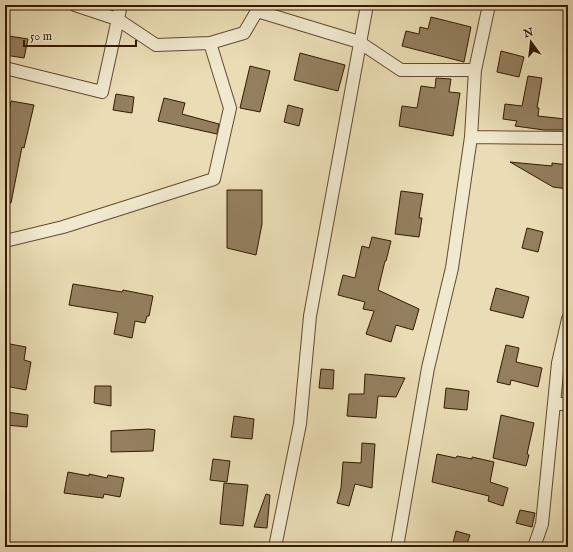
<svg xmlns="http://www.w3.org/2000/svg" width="573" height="552" font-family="'IM FELL English',serif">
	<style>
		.building { fill: #937f5e; stroke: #341a00 }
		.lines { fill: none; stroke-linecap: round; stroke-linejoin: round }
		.street-casing { stroke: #624b2d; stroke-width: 14 }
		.street { stroke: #f1e9cf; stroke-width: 12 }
	</style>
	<rect width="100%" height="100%" fill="#eaddb5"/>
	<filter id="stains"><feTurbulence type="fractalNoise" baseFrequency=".005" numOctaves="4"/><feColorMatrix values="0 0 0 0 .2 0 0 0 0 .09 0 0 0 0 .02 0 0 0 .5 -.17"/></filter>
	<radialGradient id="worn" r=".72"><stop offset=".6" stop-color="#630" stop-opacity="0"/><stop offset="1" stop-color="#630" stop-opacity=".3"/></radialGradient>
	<path class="building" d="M431 17 471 27 464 62 402 46 406 31 419 34 420 27 428 29Z
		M9 36 28 39 24 58 5 55Z
		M501 51 524 57 519 77 497 72Z
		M300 53 345 65 338 91 294 80Z
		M250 66 270 71 260 112 240 108Z
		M528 76 542 78 537 108H539L538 116 565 119 564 130H544L515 126 517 121 503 119 505 104 522 106Z
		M436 78 451 79 449 92 460 93 453 136 399 126 402 106 417 108 421 86 435 88Z
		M116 94 134 97 132 113 113 110Z
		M164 98 185 103 182 114 219 124 217 134 158 121Z
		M11 101 34 105 24 148 22 147 11 203H5V131Z
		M288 105 303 109 299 126 284 122Z
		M510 162 552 166V163L568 165V189L553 187Z
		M227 190H262V224L256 255 227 248Z
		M401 191 423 194 419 218H422L419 237 395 234Z
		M527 228 543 232 538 252 522 248Z
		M372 237 391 241 386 261H385L378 290 419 309 413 330 396 325 391 342 366 334 374 311 363 309 365 302 338 295 343 275 355 278 362 246 369 248Z
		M73 284 122 292 123 290 153 296 149 316H147L145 323 135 321 132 338 114 334 118 313 69 305Z
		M496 288 529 297 523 318 490 310Z
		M10 344 26 347 24 360 31 362 26 390 5 386V355H8Z
		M506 345 519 348 516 362 542 368 538 387 511 380 510 385 497 382Z
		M321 369 334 370 333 389 319 388Z
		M365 374 405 378 396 397 378 396 376 418 347 416 349 394H364Z
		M95 386H111V406L94 403Z
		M446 388 469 391 467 410 444 408Z
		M7 412 28 415 27 427 6 425Z
		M501 415 534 423 527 454 529 455 526 466 493 458Z
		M234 416 254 419 252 439 231 437Z
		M149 429 155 430 153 451 111 452V431Z
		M362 443 375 444 372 488 355 484 349 506 337 503 341 488 343 462 361 463Z
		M437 454 456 458 457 456 472 459V457L494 462 490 482 508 488 503 506 488 501 489 496 432 482Z
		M213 459 230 461 227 482 210 480Z
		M68 472 89 476V474L107 478 108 475 124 478 120 497 104 494 103 498 64 493Z
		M224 483 248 485 243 526 220 524Z
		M266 494 270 495 267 528 254 527Z
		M520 510 535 513 532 527 516 523Z
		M456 531 470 535 466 547H452Z"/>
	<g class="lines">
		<defs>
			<path id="street" d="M75 5 117 19 156 45 210 43 244 33 257 11
				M256 5 257 11 359 42 401 70H475
				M5 68 102 92 121 5
				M471 137 568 138
				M5 241 63 227 214 179 230 108 210 43
				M554 404H568
				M275 547 300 424 310 316 367 5
				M397 547 428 368 452 268 471 137 475 70 489 5
				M534 547 542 524 558 363 568 319"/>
		</defs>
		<use href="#street" class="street-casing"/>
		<use href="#street" class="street"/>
	</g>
	<rect width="573" height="552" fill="none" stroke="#eaddb5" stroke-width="20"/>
	<rect x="6" y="6" width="561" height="540" fill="none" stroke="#341a00" stroke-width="2"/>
	<rect x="10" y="10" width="553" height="532" fill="none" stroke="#341a00"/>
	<g transform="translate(531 42) rotate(345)" stroke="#f1e9cf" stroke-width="3" paint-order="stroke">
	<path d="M0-3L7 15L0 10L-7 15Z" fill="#341a00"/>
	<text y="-6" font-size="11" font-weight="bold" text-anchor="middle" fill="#341a00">N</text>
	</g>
	<path d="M24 40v6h112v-6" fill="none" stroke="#341a00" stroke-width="2"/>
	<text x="30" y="40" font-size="12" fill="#341a00" stroke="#f1e9cf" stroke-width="3" paint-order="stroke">50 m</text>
	<rect width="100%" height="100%" filter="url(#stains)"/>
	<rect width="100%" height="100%" fill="url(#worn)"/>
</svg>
